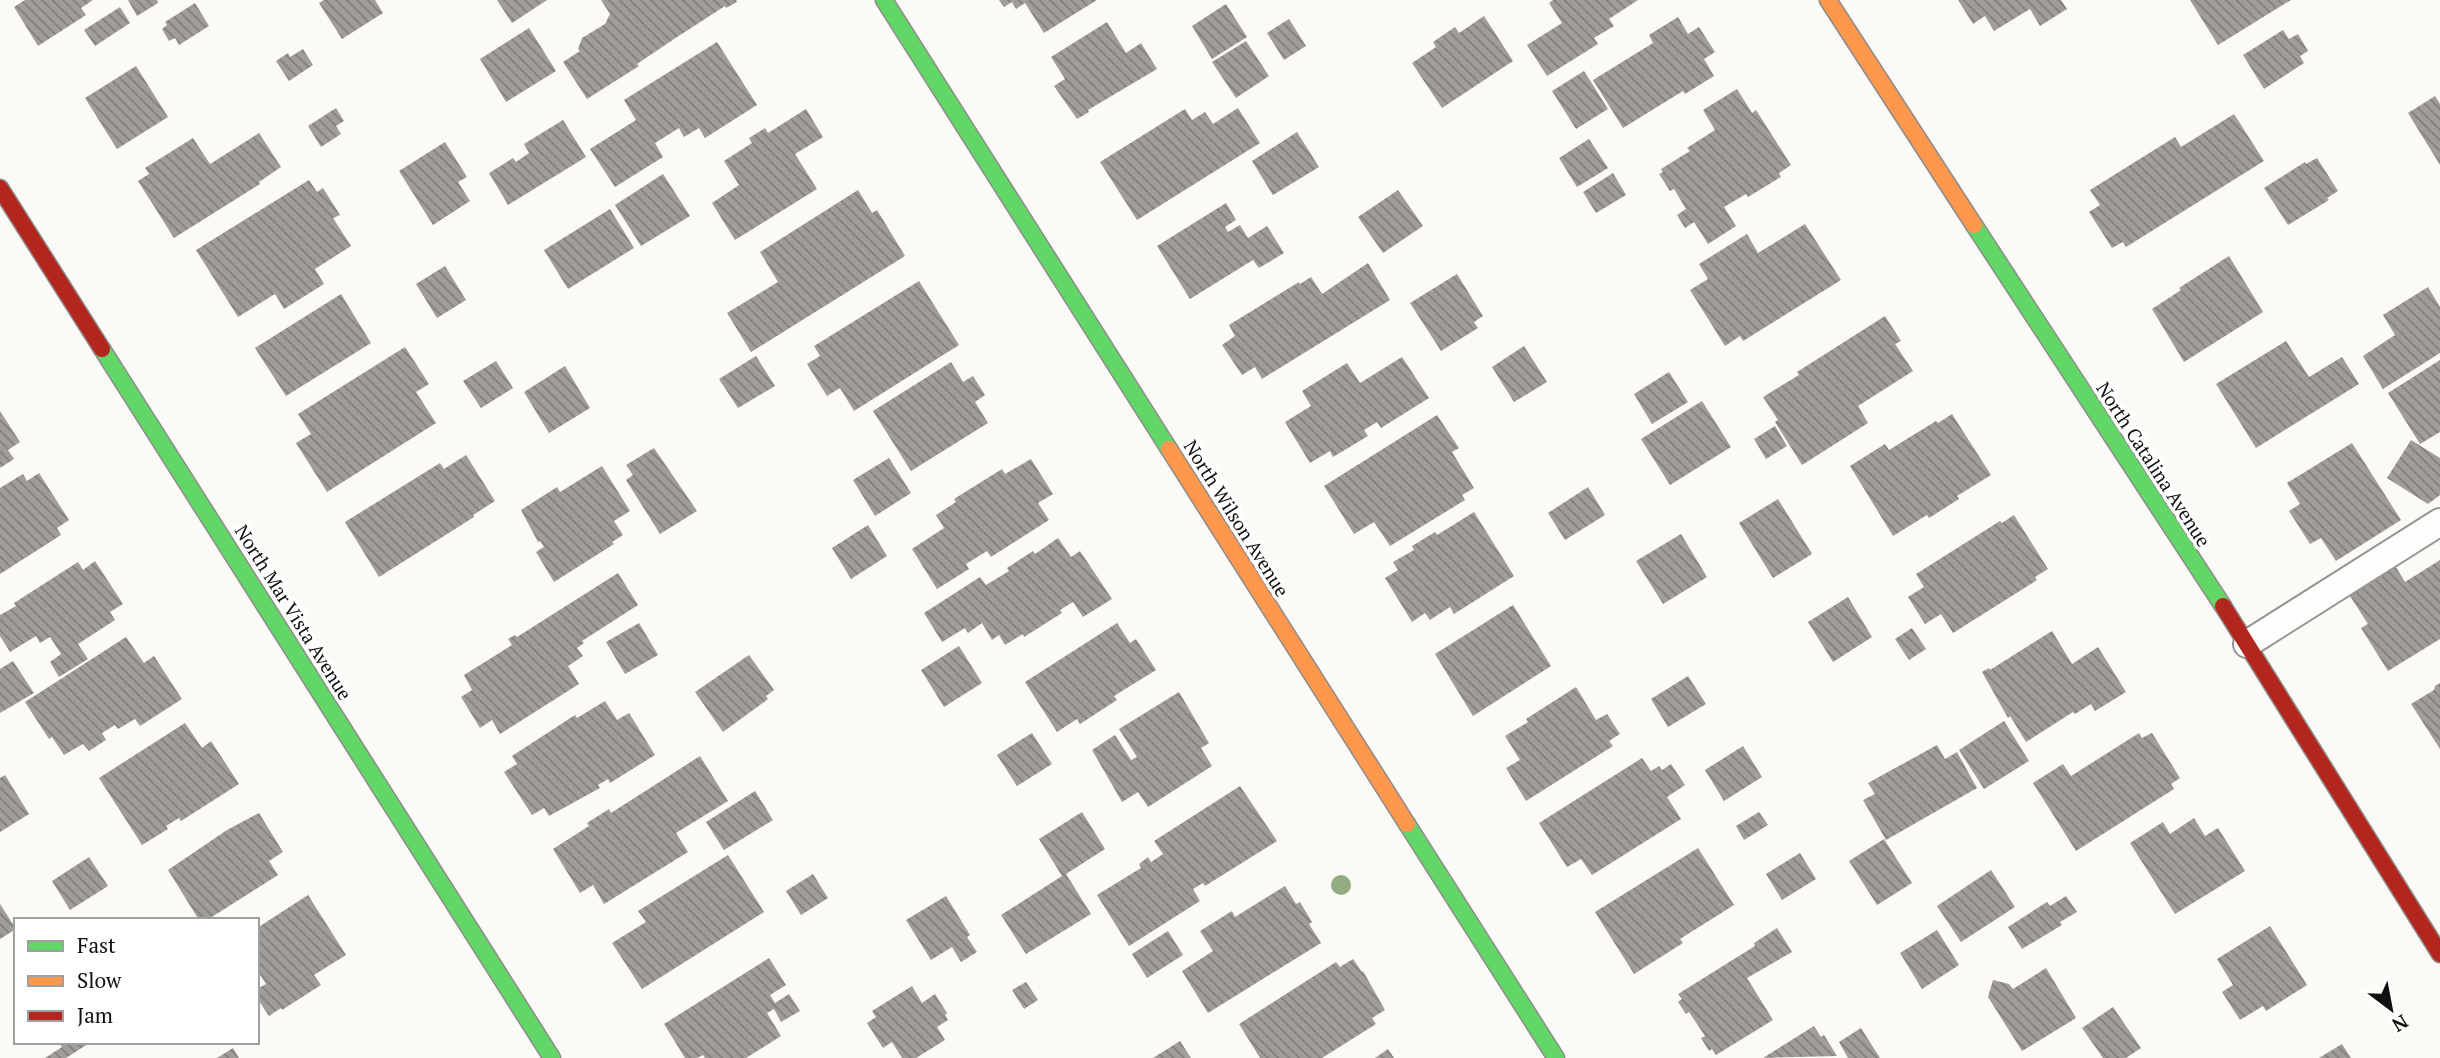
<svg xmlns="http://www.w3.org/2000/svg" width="2440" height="1058" font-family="'PT Serif',serif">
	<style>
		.building { fill: url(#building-back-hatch) }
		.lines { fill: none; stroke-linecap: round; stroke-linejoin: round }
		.lane-casing { stroke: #969594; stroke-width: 30 }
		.fast-casing { stroke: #8d8c8b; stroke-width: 19 }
		.slow-casing { stroke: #8d8c8b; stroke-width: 19 }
		.jam-casing { stroke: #8d8c8b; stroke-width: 19 }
		.lane { stroke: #fffefe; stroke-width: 26 }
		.fast { stroke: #63d668; stroke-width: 16 }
		.slow { stroke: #ff974d; stroke-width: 16 }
		.jam { stroke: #b3261e; stroke-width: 16 }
		.tree { fill: #93ab80 }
		.labels { text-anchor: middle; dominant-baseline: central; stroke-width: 7; stroke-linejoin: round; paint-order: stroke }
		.street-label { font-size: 19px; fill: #101010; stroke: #fff }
	</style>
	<defs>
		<pattern id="building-back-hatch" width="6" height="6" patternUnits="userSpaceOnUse" patternTransform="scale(1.75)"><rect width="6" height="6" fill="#a09d9b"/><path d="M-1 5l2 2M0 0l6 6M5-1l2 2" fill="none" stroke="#817f7d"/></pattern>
	</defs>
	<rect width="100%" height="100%" fill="#fcfaf7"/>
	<path class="building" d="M25 0H93L81 8 86 15 38 46 14 7Z
		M128 0H157L158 3 137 16Z
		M324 0H375L383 13 342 39 319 3Z
		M497 0H547L512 23Z
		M601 0H736L737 2 726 8 725 6 674 39 637 64 639 66 587 99 563 62 580 51 578 49 582 38 605 24 610 14Z
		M999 0H1097L1044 33 1025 3 1016 9 1012 2 1004 7Z
		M1553 0H1638L1609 19 1614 26 1594 38 1598 44 1547 76 1527 45 1562 23 1549 3Z
		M1958 0H2061L2067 9 2040 26 2030 9 1994 31 1985 16 1973 24Z
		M2190 0H2291L2218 45Z
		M195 3 209 26 179 45 175 38 169 41 162 29 167 25 165 22Z
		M1226 4 1247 37 1212 59 1192 26Z
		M120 7 130 23 95 46 84 30Z
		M1484 16 1513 61 1442 108 1412 63 1436 47 1433 42 1455 27 1459 33Z
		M1678 17 1688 34 1699 27 1715 52 1704 59 1714 76 1685 94 1683 91 1623 128 1593 80 1653 43 1649 35Z
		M1289 19 1306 46 1284 60 1267 33Z
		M1107 22 1126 53 1141 43 1157 69 1088 110 1089 112 1077 119 1054 86 1065 79 1051 57Z
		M529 28 556 71 506 102 480 59Z
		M2283 30 2289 39 2298 34 2308 51 2300 56 2304 63 2264 89 2243 55Z
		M1246 41 1269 76 1236 98 1212 62Z
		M717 42 757 105 705 138 699 128 684 137 679 128 655 143 663 157 615 187 590 149 636 120 624 100Z
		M303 49 313 65 289 81 276 61 288 53 290 57Z
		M136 66 168 117 117 149 85 98Z
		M1584 71 1608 109 1576 129 1552 91Z
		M1737 89 1752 113 1756 110 1791 165 1779 173 1781 177 1748 197 1746 194 1724 207 1736 226 1708 244 1694 222 1685 228 1677 215 1686 209 1674 189 1670 191 1659 174 1663 172 1661 169 1690 151 1687 148 1715 130 1703 110Z
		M2435 96 2440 104V165L2408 113Z
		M336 108 344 121 336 126 341 134 321 147 308 126Z
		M1238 108 1260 143 1137 220 1100 162 1185 109 1192 120 1205 112 1213 124Z
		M806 109 823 137 795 154 817 189 735 240 712 203 739 185 724 161 752 143 749 138 765 128 768 133Z
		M2234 114 2264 161 2126 247 2123 242 2112 248 2089 212 2100 205 2090 190 2175 137 2181 147Z
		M563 120 586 157 508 205 489 173 513 158 516 162 529 153 524 144Z
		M1297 132 1319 167 1273 195 1252 161Z
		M259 133 281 167 259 182 260 184 174 238 138 181 149 174 145 168 193 138 210 164Z
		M1589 139 1608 168 1577 187 1559 158Z
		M445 142 467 177 458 182 470 201 433 225 399 171Z
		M2317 158 2338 191 2327 198 2329 200 2288 225 2264 188 2305 162 2306 164Z
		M1613 173 1626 195 1596 213 1583 192Z
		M663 174 690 216 641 246 615 205Z
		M309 180 317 192 323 188 340 215 333 218 351 246 315 269 324 284 284 309 275 294 238 317 196 250Z
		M858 190 872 213 877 210 905 256 751 352 727 313 778 282 760 252Z
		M1398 190 1423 226 1383 253 1358 217Z
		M1226 203 1236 220 1225 227 1228 232 1240 225 1248 238 1267 226 1284 253 1259 268 1253 260 1190 299 1157 246Z
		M610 209 634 248 568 289 544 250Z
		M1805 224 1841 280 1743 341 1740 336 1725 346 1690 290 1708 279 1699 264 1747 234 1758 253Z
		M2229 256 2263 312 2184 362 2152 309 2181 290 2179 288Z
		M1368 263 1390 300 1262 379 1255 367 1242 375 1222 345 1235 336 1229 325 1299 282 1300 284 1311 277 1322 294Z
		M445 266 466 300 437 318 416 284Z
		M1457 274 1483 316 1474 322 1478 328 1441 351 1410 303Z
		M919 281 959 345 854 411 840 388 827 396 807 364 820 356 814 346Z
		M2428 287 2440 307V353L2383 389 2363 356 2395 335 2383 315Z
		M341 294 371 343 286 396 255 348Z
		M1885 316 1901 341 1895 344 1913 371 1858 406 1868 423 1802 465 1775 422 1778 420 1763 397 1799 375 1797 372Z
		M2286 341 2309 377 2342 357 2359 384 2256 448 2216 384Z
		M1524 346 1547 382 1514 402 1492 367Z
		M405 347 429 384 416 392 436 423 327 492 296 443 311 434 298 414Z
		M756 356 775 386 738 408 719 379Z
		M1402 357 1429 398 1381 428 1377 422 1364 430 1368 436 1333 457 1330 451 1310 463 1285 422 1311 406 1302 391 1347 363 1360 383Z
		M2440 360V432L2420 444 2388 393Z
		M496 361 513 388 481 408 463 381Z
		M951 362 963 382 973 376 985 395 975 402 988 423 911 471 873 411Z
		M565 366 590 408 549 433 524 392Z
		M1669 372 1688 402 1652 424 1634 394Z
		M1702 401 1731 447 1670 485 1641 439Z
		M0 411 20 442 8 450 14 459 0 468Z
		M1952 414 1991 475 1957 496 1959 499 1929 518 1927 515 1893 536 1850 466 1885 444 1889 450 1936 421 1938 423Z
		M1437 415 1459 448 1452 452 1474 488 1462 495 1465 500 1390 546 1374 522 1354 534 1324 486Z
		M1775 426 1787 446 1766 459 1754 439Z
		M2411 440 2440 458V495L2428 504 2387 478Z
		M2352 443 2401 520 2336 561 2321 538 2310 544 2289 511 2300 504 2287 483Z
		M654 448 697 511 660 534 626 480 633 475 626 465Z
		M466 455 495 501 473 515 474 517 379 577 345 522 440 463 444 469Z
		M889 458 911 493 875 516 853 480Z
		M1031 459 1053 494 1038 503 1049 520 991 557 987 551 966 564 969 569 937 589 912 549 944 528 936 515 956 502 954 499 1002 469 1005 474Z
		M602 466 630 511 614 521 623 535 612 542 614 544 554 582 536 552 544 547 540 541 538 542 521 510 557 487 560 492Z
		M39 473 69 520 57 528 61 535 0 574V488L23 474 27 481Z
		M1588 487 1605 515 1565 540 1548 513Z
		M1778 499 1812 554 1773 578 1739 523Z
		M1474 512 1514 576 1454 614 1450 607 1430 620 1425 613 1412 622 1385 578 1398 570 1393 562 1414 550 1412 546 1435 532 1437 535Z
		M2014 515 2048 569 2035 577 2037 580 1953 633 1941 614 1925 624 1908 597 1924 587 1916 574 2000 521 2002 523Z
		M868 525 887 556 851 579 832 548Z
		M1681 534 1707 577 1663 604 1636 561Z
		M1058 538 1071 557 1080 551 1112 599 1083 617 1073 602 1060 610 1062 613 1024 637 1023 634 1005 645 999 635 992 640 982 623 968 633 965 628 942 642 924 613 980 577 986 585 1009 571 1007 568 1033 551 1035 554Z
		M2440 560V639L2388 671 2361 628 2368 624 2350 596 2396 567 2405 582Z
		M95 561 123 604 110 612 115 620 78 644 88 659 59 677 50 662 61 654 50 637 40 643 36 636 10 652 0 636V615L16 606 14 603 78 562 83 570Z
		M618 573 638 605 582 641 584 643 577 648 583 656 568 666 579 684 500 734 492 720 480 728 461 697 472 690 464 675 512 645 508 639 515 635 517 637Z
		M1848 597 1872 637 1833 662 1808 622Z
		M1513 605 1551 666 1473 716 1435 654Z
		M639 623 658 655 625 674 606 642Z
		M1117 623 1130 643 1136 639 1156 670 1114 696 1117 700 1080 724 1077 719 1057 732 1025 682Z
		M1912 628 1926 649 1909 660 1895 639Z
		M2052 631 2072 664 2098 647 2126 692 2095 711 2091 704 2075 714 2073 712 2026 742 2010 716 2008 718 1982 672 1989 668 1990 670Z
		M126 637 144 663 154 656 182 699 140 726 135 719 118 729 115 725 102 733 106 740 89 751 83 744 64 755 52 737 49 739 25 702Z
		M959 646 982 683 944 707 921 670Z
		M749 655 774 690 766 696 768 699 723 732 695 692Z
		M13 661 34 693 0 713V669Z
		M1688 676 1706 704 1668 727 1651 699Z
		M2440 683V749L2411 704 2434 690 2435 686Z
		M1576 687 1596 720 1607 714 1620 734 1609 741 1613 746 1526 801 1506 768 1520 760 1505 736 1528 722 1526 719Z
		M1179 692 1209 743 1201 748 1212 766 1148 807 1138 792 1122 802 1092 750 1115 735 1131 760 1137 757 1119 729Z
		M605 701 617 720 629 713 655 755 610 783 608 779 598 785 600 788 549 816 544 808 532 815 504 772 517 764 512 756 575 715 577 718Z
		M2004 721 2029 761 1984 789 1959 750Z
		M185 723 202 748 211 741 239 784 181 821 179 818 166 826 168 829 142 845 99 778Z
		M1032 733 1052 764 1017 786 997 755Z
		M2139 733 2142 738 2152 733 2180 778 2171 784 2174 789 2076 851 2033 783 2063 764 2071 776Z
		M1937 745 1945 759 1957 752 1977 788 1886 840 1863 800 1875 794 1868 783Z
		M1743 746 1762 777 1724 801 1705 770Z
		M700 756 728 801 676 833 688 852 604 904 593 885 580 893 553 849 589 826 587 823 609 809 611 813Z
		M1642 758 1651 771 1659 766 1662 770 1671 764 1685 785 1667 797 1681 819 1592 875 1581 859 1567 867 1539 823Z
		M5 775 29 814 0 832V778Z
		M1240 786 1277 841 1205 886 1203 883 1193 889 1200 901 1129 946 1097 895 1141 868 1139 864 1148 857 1151 862 1163 854 1154 841Z
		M755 791 773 820 724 850 706 822Z
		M1082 812 1105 849 1066 874 1091 914 1026 954 1001 915 1062 876 1039 839Z
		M1759 812 1768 825 1744 840 1736 826Z
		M259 813 283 852 269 861 278 875 207 920H199L168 870 227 830Z
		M2194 818 2205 836 2218 828 2245 871 2175 914 2130 843 2163 822 2170 834Z
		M1884 839 1912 883 1877 905 1849 861Z
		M1698 848 1734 905 1680 939 1683 943 1634 974 1595 912Z
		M1800 853 1816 879 1782 900 1766 874Z
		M728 855 764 912 642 989 612 943 646 922 638 911Z
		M89 857 108 886 70 910 52 881Z
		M1991 870 2015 907 1961 942 1937 906Z
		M813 874 828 898 801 915 786 891Z
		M1285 886 1296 904 1300 902 1312 922 1309 924 1321 943 1208 1013 1182 971 1213 951 1200 931 1232 911 1235 917Z
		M308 895 346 955 314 975 321 985 282 1010 281 1008 269 1016 257 998V989L266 984 257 970V928Z
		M946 896 970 935 967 937 977 952 961 962 952 947 931 960 906 920Z
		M2066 896 2077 912 2060 922 2062 925 2022 949 2008 927 2047 902 2050 906Z
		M0 904 16 929 0 939Z
		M2270 926 2307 985 2266 1011 2263 1006 2240 1020 2222 992 2233 985 2217 959Z
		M1777 928 1792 952 1747 978 1773 1020 1716 1055 1712 1049 1709 1051 1701 1038 1705 1036 1689 1012 1686 1014 1678 1002 1682 999 1678 994 1755 946 1754 943Z
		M1937 930 1959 965 1922 989 1900 953Z
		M1168 931 1183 955 1147 978 1132 954Z
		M769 958 786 985 770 995 775 1003 789 994 800 1011 781 1022 774 1009 767 1013 781 1036 746 1058H705L703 1055 697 1058H685L664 1024Z
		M1353 959 1362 972 1363 971 1385 1010 1372 1018 1376 1024 1322 1058H1260L1239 1024 1336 962 1340 967Z
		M2046 968 2076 1018 2022 1051 1988 997 1993 980 2009 984 2013 989Z
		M1026 982 1038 1000 1024 1009 1012 990Z
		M912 986 922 1003 935 994 947 1013 945 1015 948 1020 937 1027 945 1040 916 1058H902L892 1042 883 1048 867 1023 876 1017 872 1011Z
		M2113 1007 2141 1048 2126 1058H2103L2082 1028Z
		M1814 1026 1821 1037 1824 1035 1837 1056 1763 1058Z
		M1861 1028 1880 1058H1848L1839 1042Z
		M1180 1041 1191 1058H1153Z
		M59 1042H91L66 1058H45L62 1047Z
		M2342 1044 2351 1058H2319Z
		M233 1048 239 1058H217Z
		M1388 1049 1394 1058H1375Z"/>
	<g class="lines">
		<defs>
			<path id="lane" d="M2247 644 2440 522"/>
			<path id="fast" d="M884 0 1169 449
				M1974 225 2223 606
				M102 349 552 1058
				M1407 824 1556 1058"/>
			<path id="slow" d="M1828 0 1974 225
				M1169 449 1407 824"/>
			<path id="jam" d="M0 188 102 349
				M2223 606 2440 954"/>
		</defs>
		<use href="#lane" class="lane-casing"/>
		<use href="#fast" class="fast-casing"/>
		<use href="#slow" class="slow-casing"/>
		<use href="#jam" class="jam-casing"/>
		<use href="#lane" class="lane"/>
		<use href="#fast" class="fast"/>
		<use href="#slow" class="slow"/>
		<use href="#jam" class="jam"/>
	</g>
	<circle class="tree" cx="1341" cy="885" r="10"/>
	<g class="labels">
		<g class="street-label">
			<text transform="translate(2154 464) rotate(57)">North Catalina Avenue</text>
			<text transform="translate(1237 518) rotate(58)">North Wilson Avenue</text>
			<text transform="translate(294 612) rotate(58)">North Mar Vista Avenue</text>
		</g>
	</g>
	<rect x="14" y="918" width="245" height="126" fill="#ffffff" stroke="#9f9f9f" stroke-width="2"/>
	<rect x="28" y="941" width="35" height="10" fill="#63d668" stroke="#9f9f9f" stroke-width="2"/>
	<text x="77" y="953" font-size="21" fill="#101010">Fast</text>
	<rect x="28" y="976" width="35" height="10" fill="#ff974d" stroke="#9f9f9f" stroke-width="2"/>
	<text x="77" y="988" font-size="21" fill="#101010">Slow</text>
	<rect x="28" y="1011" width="35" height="10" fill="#b3261e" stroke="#9f9f9f" stroke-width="2"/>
	<text x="77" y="1023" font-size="21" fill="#101010">Jam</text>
	<g transform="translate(2391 1009) rotate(148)" stroke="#ffffff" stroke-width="5" paint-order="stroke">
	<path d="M0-5L12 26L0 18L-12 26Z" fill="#101010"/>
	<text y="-10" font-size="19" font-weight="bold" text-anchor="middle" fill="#101010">N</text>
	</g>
</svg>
